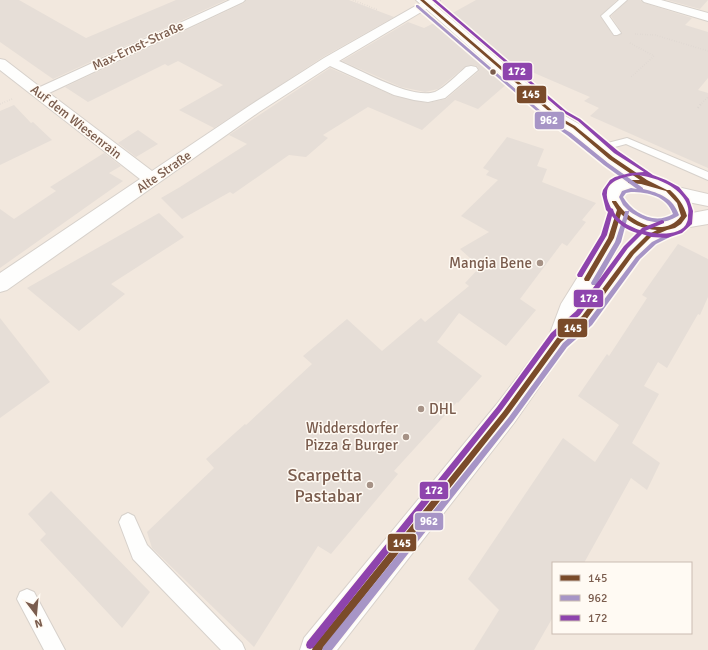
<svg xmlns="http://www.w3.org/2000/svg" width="708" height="650" font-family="Signika,sans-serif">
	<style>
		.residential { fill: #f2e8de; fill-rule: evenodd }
		.building { fill: #e6ded7 }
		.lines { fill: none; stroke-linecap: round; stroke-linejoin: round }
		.lane-casing { stroke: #d7d1cb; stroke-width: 2 }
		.street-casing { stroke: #d7d1cb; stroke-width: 2 }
		.secondary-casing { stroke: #d9d2cb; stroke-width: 2 }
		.path-far1 { stroke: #dcd5d0; stroke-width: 1.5; stroke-dasharray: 0.5 2; stroke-linecap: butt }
		.path { stroke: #dcd5d0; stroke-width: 2; stroke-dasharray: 1 2.5; stroke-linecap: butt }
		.lane { fill: #fefefd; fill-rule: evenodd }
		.street { fill: #fefefd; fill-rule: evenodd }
		.secondary { fill: #fefefd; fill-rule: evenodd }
		.bus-1-casing { stroke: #fffaf3; stroke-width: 3 }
		.bus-2-casing { stroke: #fffaf3; stroke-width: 3 }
		.bus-3-casing { stroke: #fffaf3; stroke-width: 3 }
		.bus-1 { fill: #7a4b2a; fill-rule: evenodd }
		.bus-2 { fill: #a795c6; fill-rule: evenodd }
		.bus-3 { fill: #8e44ad; fill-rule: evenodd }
		.bus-dot { fill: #7a5c4d; stroke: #fffaf3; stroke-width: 1.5 }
		.poi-dot { fill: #a69286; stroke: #fffaf3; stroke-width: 1.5 }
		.labels { text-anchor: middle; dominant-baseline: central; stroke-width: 3; stroke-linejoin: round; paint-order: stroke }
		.far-street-label { font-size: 13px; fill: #7a5c4d; stroke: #fffaf3 }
		.poi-label { font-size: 15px; fill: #7a5c4d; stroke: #fffaf3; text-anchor: end }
		.near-poi-label { font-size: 18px; fill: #7a5c4d; stroke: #fffaf3; text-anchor: end }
		.line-badge { stroke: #fffaf3; stroke-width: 1.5 }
		.badge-label { font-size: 11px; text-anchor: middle; font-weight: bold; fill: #fff }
	</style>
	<rect width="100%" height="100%" fill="#f9f5f0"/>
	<path class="residential" d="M0 0H708V650H0ZM553 563H691V633H553Z"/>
	<path class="building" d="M0 0H19L86 38 176 0H226L53 79 0 42Z
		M246 0H349L394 17 323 57 214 128 179 110 223 85 178 61 168 66 165 64 88 102 65 87 244 3Z
		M476 0H617L600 16 614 36 622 33 611 16 628 0H640L644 3 692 18 685 25 708 32V78L698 90 708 93V168L590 116 599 108 584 101 590 97 525 69 518 74 449 15Z
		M667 0H708L700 9Z
		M438 21 508 83 478 109 455 100 422 130 368 107 323 135 328 138 306 157 289 155 233 194 230 192 182 219 161 198 180 187 247 144 229 135 330 68 394 96 428 103 446 99 479 71 477 66 471 65 466 66 438 89 425 92 401 87 342 61 408 22 424 28Z
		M14 105 31 123 33 122 52 140 0 165V111Z
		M138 130 158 144 136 157 118 143Z
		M507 137 544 149 537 166 547 169 542 182 596 203 582 220 586 222 567 246 562 243 520 299 536 310 506 346 459 313 437 342 482 376 458 403 457 402 394 471 398 474 331 554 318 546 254 647 152 548 147 532 214 468 206 459 245 424 246 425 312 364 303 356 347 319 382 351 421 318 425 322 469 286 465 283 480 267 460 249 489 232 461 216 498 180 486 175 489 171 483 168Z
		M104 153 121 166 109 173 123 181 0 268V209L14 219 56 191 50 187Z
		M159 213 184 237 111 284 125 294 79 331 27 288Z
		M678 244 708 259V297L700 315 698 314 667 368 658 362 644 386 659 394 632 443 660 463 647 490 631 478 584 563H553V617L534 650H474L499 610 468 579 563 438 595 462 619 425 578 396 607 354 609 356 647 298 642 295Z
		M0 318 50 382 0 418Z
		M51 491 150 592 122 628 40 540 46 534 28 514Z"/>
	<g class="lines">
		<defs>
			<path id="lane" d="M619 0H627L609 16 621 33 617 35H614L601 16Z
				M627 138 708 172V180L626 144 600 151 595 148 596 146Z
				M128 513 134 516 147 545 242 643 245 650H221L133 559 119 522 122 516Z
				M27 589 34 592 65 650H44L17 599 20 592Z"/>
			<path id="street" d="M230 0H245L243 2 49 93 152 171 249 106 324 58 426 0H440L438 2 339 61C361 70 412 100 435 92 444 88 458 74 466 67L471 66 476 67 478 70 445 98 428 102 414 100 394 95 330 66 259 112 7 290 0 292V273L140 179 0 70V59L5 60 40 87Z
				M642 0H661L708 13V21L644 2Z"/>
			<path id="secondary" d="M416 0H429L565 116 579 124 617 154 652 178 673 186 708 194V206L688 202 692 213 708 210V224L684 228 656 241 639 258 592 325 567 347 514 423 337 650H300L304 638 496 405 549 336 561 304 602 238 610 211 605 202 604 193 614 181 626 177C602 159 580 137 555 122ZM633 187C648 188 663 193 672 206L673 217C660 230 631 218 624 203 622 201 622 197 622 194L626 189ZM625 226 641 232 625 248 588 296 615 250Z"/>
		</defs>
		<use href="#lane" class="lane-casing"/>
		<use href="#street" class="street-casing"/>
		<use href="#secondary" class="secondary-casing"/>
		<path class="path-far1" d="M353 0 378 10
			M635 34 655 35 708 51
			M630 43 654 56 630 78
			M0 104 12 99
			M700 105 708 97"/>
		<path class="path" d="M698 108 701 104"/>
		<use href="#lane" class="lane"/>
		<use href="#street" class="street"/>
		<use href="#secondary" class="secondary"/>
		<defs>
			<path id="bus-1" d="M420 0H424L561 118 575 126 613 157 647 180 667 190H670C678 197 684 205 687 216L681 224 675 228 667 230 651 237 634 254 586 320 561 342 507 416 322 650H312L313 647 503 412 557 338 582 316 630 252 647 235 657 230C643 229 631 224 621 214L614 238 589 281H585L584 279 585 277 608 238 617 210 612 202V201H616C620 207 625 213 631 217 646 228 669 233 681 216L677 203 666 191 641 184 628 183V182L630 180H640L609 159 573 128 559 120Z"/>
			<path id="bus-2" d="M416 5H418L556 124 571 133 608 163 643 188V189C660 193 673 198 679 215L678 216C660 227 645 222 629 211V212L621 242 596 285H592L591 283 592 281 615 242 625 212V211H629L623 205 619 197 622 191 631 188 637 189 604 165 567 135 554 126 416 7ZM631 192C648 192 667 196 673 214 655 225 633 214 623 197L626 193Z
				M668 234 671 236 670 237 656 244 640 259 592 325 567 347 513 421 332 650H322L323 647 509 417 563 343 588 321 636 257 652 242Z"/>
			<path id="bus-3" d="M432 0H436L566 111 580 119 618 151 653 175 666 180 679 187 689 199 693 211 692 224 682 233 667 238 651 237 642 234 628 248 580 315 555 337 501 411 313 648 310 649 307 648 306 645 307 642 497 407 551 333 576 311 624 246 637 233C627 230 618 224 612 216L607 235 582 277H578L577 275 578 273 601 235 608 212 606 210 602 194 603 190 610 180 615 177 630 173 644 172 614 153 578 121 564 113ZM637 175C655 177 676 185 685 200 688 205 689 210 688 215 688 218 688 220 687 222 683 236 656 235 645 231L664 223V221L662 220 642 228 640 230C630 227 615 219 613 209L611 208C609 204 606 198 607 193 607 180 627 176 637 175Z"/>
		</defs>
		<use href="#bus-1" class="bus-1-casing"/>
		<use href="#bus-2" class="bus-2-casing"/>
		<use href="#bus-3" class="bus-3-casing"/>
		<use href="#bus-1" class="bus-1"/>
		<use href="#bus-2" class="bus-2"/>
		<use href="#bus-3" class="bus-3"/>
	</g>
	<circle class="bus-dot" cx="493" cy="72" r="3.5"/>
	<g class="poi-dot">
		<circle cx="540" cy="263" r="4"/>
		<circle cx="421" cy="409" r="4"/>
		<circle cx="406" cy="437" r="4"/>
		<circle cx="370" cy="485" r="4"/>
	</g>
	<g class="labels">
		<g class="far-street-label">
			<text transform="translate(138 46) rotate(-25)">Max-Ernst-Straße</text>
			<text transform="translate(76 122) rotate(38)">Auf dem Wiesenrain</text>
			<text transform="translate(164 172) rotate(-35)">Alte Straße</text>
		</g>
		<g class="poi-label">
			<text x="532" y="263">Mangia Bene</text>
			<text x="429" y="409" text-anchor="start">DHL</text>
			<text x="398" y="428">Widdersdorfer<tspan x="398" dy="17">Pizza &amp; Burger</tspan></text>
		</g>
		<g class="near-poi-label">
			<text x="362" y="475">Scarpetta<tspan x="362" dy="21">Pastabar</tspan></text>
		</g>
	</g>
	<g class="line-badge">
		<rect x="502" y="62" width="31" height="19" rx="4" fill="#8e44ad"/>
		<rect x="516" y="85" width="31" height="19" rx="4" fill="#7a4b2a"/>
		<rect x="534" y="111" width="31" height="19" rx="4" fill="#a795c6"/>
		<rect x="573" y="289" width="31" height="19" rx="4" fill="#8e44ad"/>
		<rect x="557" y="318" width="31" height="20" rx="4" fill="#7a4b2a"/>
		<rect x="419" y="481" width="30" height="19" rx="4" fill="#8e44ad"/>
		<rect x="414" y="512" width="30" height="19" rx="4" fill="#a795c6"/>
		<rect x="387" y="533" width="30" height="19" rx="4" fill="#7a4b2a"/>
	</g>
	<g class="badge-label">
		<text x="517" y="75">172</text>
		<text x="531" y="98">145</text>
		<text x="549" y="124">962</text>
		<text x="589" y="302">172</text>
		<text x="573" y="332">145</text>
		<text x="434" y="494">172</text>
		<text x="429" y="525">962</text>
		<text x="402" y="547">145</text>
	</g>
	<rect x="552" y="562" width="140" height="72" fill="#fffaf3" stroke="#cabbb1"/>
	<rect x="560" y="575" width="20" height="6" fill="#7a4b2a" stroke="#cabbb1"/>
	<text x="588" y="582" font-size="12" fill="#7a5c4d">145</text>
	<rect x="560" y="595" width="20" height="6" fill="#a795c6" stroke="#cabbb1"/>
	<text x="588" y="602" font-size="12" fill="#7a5c4d">962</text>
	<rect x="560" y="615" width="20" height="6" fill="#8e44ad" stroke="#cabbb1"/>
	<text x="588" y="622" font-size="12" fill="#7a5c4d">172</text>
	<g transform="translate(36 614) rotate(164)" stroke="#fffaf3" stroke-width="3" paint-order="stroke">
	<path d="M0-3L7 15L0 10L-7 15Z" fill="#7a5c4d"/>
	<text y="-6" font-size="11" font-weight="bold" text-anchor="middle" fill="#7a5c4d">N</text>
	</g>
</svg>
